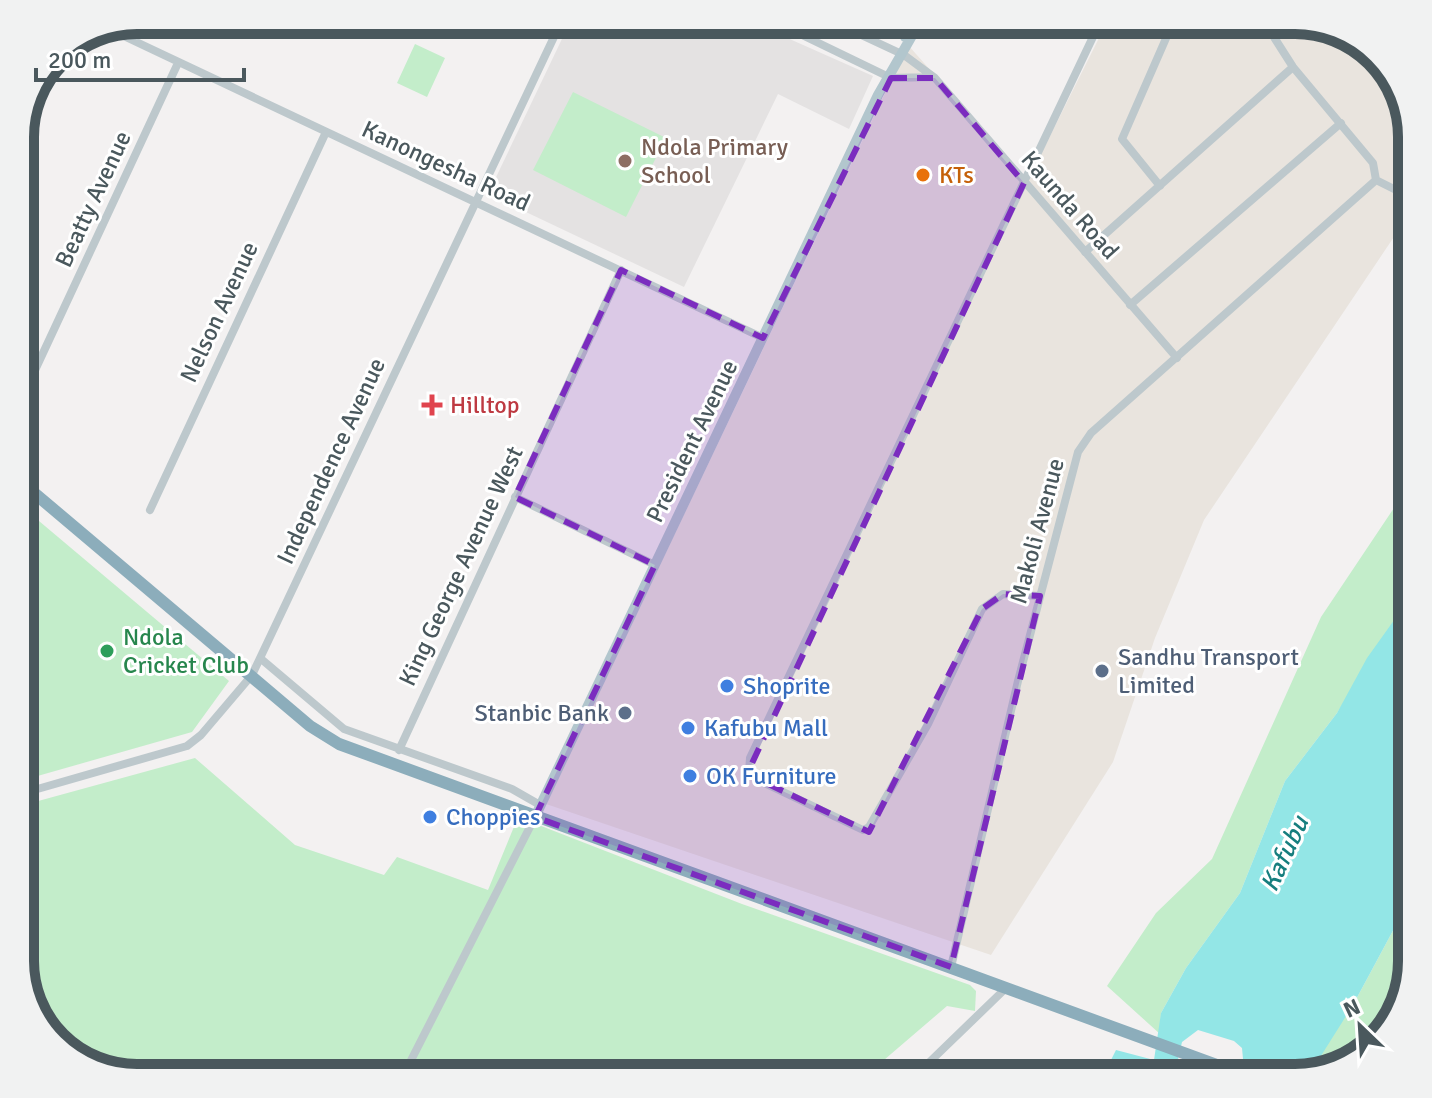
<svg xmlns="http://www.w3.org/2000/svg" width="1432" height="1098" font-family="Signika,sans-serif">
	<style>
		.commercial { fill: #e9e4de }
		.education { fill: #e4e2e2 }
		.green { fill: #c3edca }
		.water { fill: #93e6e6 }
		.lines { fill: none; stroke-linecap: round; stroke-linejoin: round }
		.minor { stroke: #bdc8cc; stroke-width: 8 }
		.major { stroke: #b2c6cd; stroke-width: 10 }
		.highway { stroke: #8cadbb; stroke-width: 12 }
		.rail-casing { stroke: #b3b7ba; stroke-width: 5 }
		.rail { stroke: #fff; stroke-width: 2; stroke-dasharray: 6; stroke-linecap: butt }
		.marked { fill: #7b2cbf; fill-opacity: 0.2; stroke: #7b2cbf; stroke-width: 6; stroke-dasharray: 16 10; stroke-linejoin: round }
		.education-dot { fill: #8d6e63; stroke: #fff; stroke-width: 3 }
		.food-dot { fill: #e8710a; stroke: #fff; stroke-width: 3 }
		.health-dot { fill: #e0444e; stroke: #fff; stroke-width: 3 }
		.leisure-dot { fill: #2e9e5b; stroke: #fff; stroke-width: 3 }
		.service-dot { fill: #5c6f8a; stroke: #fff; stroke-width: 3 }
		.shop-dot { fill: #3f7fe0; stroke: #fff; stroke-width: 3 }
		.labels { text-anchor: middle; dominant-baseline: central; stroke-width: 6; stroke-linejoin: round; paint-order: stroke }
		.education-label { font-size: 24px; fill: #785e54; stroke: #fff; text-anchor: start }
		.street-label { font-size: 24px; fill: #4a585d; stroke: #fff }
		.food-label { font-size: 24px; fill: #c56008; stroke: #fff; text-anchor: start }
		.health-label { font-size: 24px; fill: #be3a42; stroke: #fff; text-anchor: start }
		.leisure-label { font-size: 24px; fill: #27864d; stroke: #fff; text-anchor: start }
		.service-label { font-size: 24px; fill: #4e5e75; stroke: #fff; text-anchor: start }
		.shop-label { font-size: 24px; fill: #366cbe; stroke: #fff; text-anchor: start }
		.water-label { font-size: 26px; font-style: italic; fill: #167e7e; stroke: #fff }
		.rim { fill: none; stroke: #4a585d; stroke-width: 10 }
	</style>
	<rect width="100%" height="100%" fill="#f3f1f1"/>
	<path class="commercial" d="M1108 20H1295L1367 44 1400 86 1412 137V210L1204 520 1155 638 1113 762 991 955 546 804 908 45 1028 180Z"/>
	<path class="education" d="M571 20H747L873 76 849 129 778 94 684 287 488 194Z"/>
	<path class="green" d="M415 44 445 58 427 97 397 83Z
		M573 92 666 138 626 217 533 170Z
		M1412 481V595L1337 713 1285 781 1240 893 1186 968 1161 1013 1160 1034 1107 986 1156 913 1212 859 1321 617Z
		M20 505 229 681 192 732 20 781Z
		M1412 669V824C1406 813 1396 802 1395 789 1392 767 1401 688 1412 669Z
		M195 758 295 845 384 875 397 857 488 890 518 817 742 904 970 985 976 991 975 1011 947 1006 863 1078H137L65 1054 32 1013 20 968V806Z
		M1412 861C1412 931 1421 1028 1347 1066 1335 1072 1318 1073 1305 1076L1353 1005 1396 925 1412 885Z"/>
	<path class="water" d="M1412 595V669L1405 686 1395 780 1398 800 1412 824V885L1396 925 1353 1005 1319 1059 1301 1077 1243 1059 1242 1048 1234 1041 1198 1030 1182 1042 1176 1068 1203 1078H1102L1116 1050 1154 1060 1161 1013 1186 968 1240 893 1285 781 1337 713 1367 658Z"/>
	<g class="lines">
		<path class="minor" d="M771 20 891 78 933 77
			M829 20 904 55 935 78 1177 358
			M1263 20 1293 67 1373 163 1376 180
			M111 30 763 338
			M1376 180 1412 198
			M1160 186 1122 139 1174 20
			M1085 252 1293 67
			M1130 305 1341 123
			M23 396 178 63
			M515 497 655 565
			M150 510 326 132
			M1040 596 1003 594 982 609 928 724 869 827 863 830 758 780 749 772 750 758 1101 20
			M260 658 344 729 512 789 540 805
			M399 750 621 270
			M20 794 187 746 201 735 252 675 562 20
			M951 967 1018 681 1078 452 1091 433 1376 180
			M402 1078 535 817
			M913 1078 1006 988"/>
		<path class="major" d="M905 37 913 20
			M535 817 878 95 921 20"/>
		<path class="highway" d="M20 481 310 726 339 744 1252 1078"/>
		<defs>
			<path id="rail" d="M1404 105V104"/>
		</defs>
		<use href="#rail" class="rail-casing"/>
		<use href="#rail" class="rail"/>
	</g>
	<path class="marked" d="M891 78H935L1024 183 747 774 869 832 982 609 1003 594 1040 596 951 967 535 817 655 565 515 497 621 270 763 338Z"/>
	<circle class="education-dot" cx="625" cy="161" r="8"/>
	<circle class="food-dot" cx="923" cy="175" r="8"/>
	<path class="health-dot" d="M428 393h8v8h8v8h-8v8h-8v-8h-8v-8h8z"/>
	<circle class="leisure-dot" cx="107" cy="651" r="8"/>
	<g class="service-dot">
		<circle cx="1102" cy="671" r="8"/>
		<circle cx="625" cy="713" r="8"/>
	</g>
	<g class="shop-dot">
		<circle cx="727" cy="686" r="8"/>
		<circle cx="688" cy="728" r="8"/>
		<circle cx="690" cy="776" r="8"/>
		<circle cx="430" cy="817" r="8"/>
	</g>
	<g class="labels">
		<g class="education-label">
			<text x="641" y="147">Ndola Primary<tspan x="641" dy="28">School</tspan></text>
		</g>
		<g class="street-label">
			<text transform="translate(446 166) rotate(25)">Kanongesha Road</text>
			<text transform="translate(93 199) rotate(-65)">Beatty Avenue</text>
			<text transform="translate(1070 205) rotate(49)">Kaunda Road</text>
			<text transform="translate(219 312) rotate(-65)">Nelson Avenue</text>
			<text transform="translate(692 441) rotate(-64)">President Avenue</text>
			<text transform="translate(331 461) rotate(-65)">Independence Avenue</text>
			<text transform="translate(1037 531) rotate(-75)">Makoli Avenue</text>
			<text transform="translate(461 566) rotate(-65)">King George Avenue West</text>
		</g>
		<g class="food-label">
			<text x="939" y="175">KTs</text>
		</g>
		<g class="health-label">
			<text x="450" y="405">Hilltop</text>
		</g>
		<g class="leisure-label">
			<text x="123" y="637">Ndola<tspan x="123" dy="28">Cricket Club</tspan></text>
		</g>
		<g class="service-label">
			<text x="1118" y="657">Sandhu Transport<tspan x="1118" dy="28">Limited</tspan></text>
			<text x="609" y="713" text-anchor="end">Stanbic Bank</text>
		</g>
		<g class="shop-label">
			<text x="743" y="686">Shoprite</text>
			<text x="704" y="728">Kafubu Mall</text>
			<text x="706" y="776">OK Furniture</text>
			<text x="446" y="817">Choppies</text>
		</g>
		<g class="water-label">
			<text transform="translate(1285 854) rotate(-65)">Kafubu</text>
		</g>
	</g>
	<path d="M0 0H1432V1098H0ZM137 34H1295A103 103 0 0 1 1398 137V961A103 103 0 0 1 1295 1064H137A103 103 0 0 1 34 961V137A103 103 0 0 1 137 34Z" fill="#f1f2f2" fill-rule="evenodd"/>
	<path class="rim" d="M137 34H1295A103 103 0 0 1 1398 137V961A103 103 0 0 1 1295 1064H137A103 103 0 0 1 34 961V137A103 103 0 0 1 137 34Z"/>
	<g transform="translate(1360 1026) rotate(335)" stroke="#ffffff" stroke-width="6" paint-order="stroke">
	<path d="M0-6L14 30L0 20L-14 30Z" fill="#4a585d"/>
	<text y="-12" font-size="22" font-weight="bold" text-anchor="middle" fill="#4a585d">N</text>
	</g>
	<path d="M36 68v12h208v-12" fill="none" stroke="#4a585d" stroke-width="4"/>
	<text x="48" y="68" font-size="24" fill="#4a585d" stroke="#ffffff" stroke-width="6" paint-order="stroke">200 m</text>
</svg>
